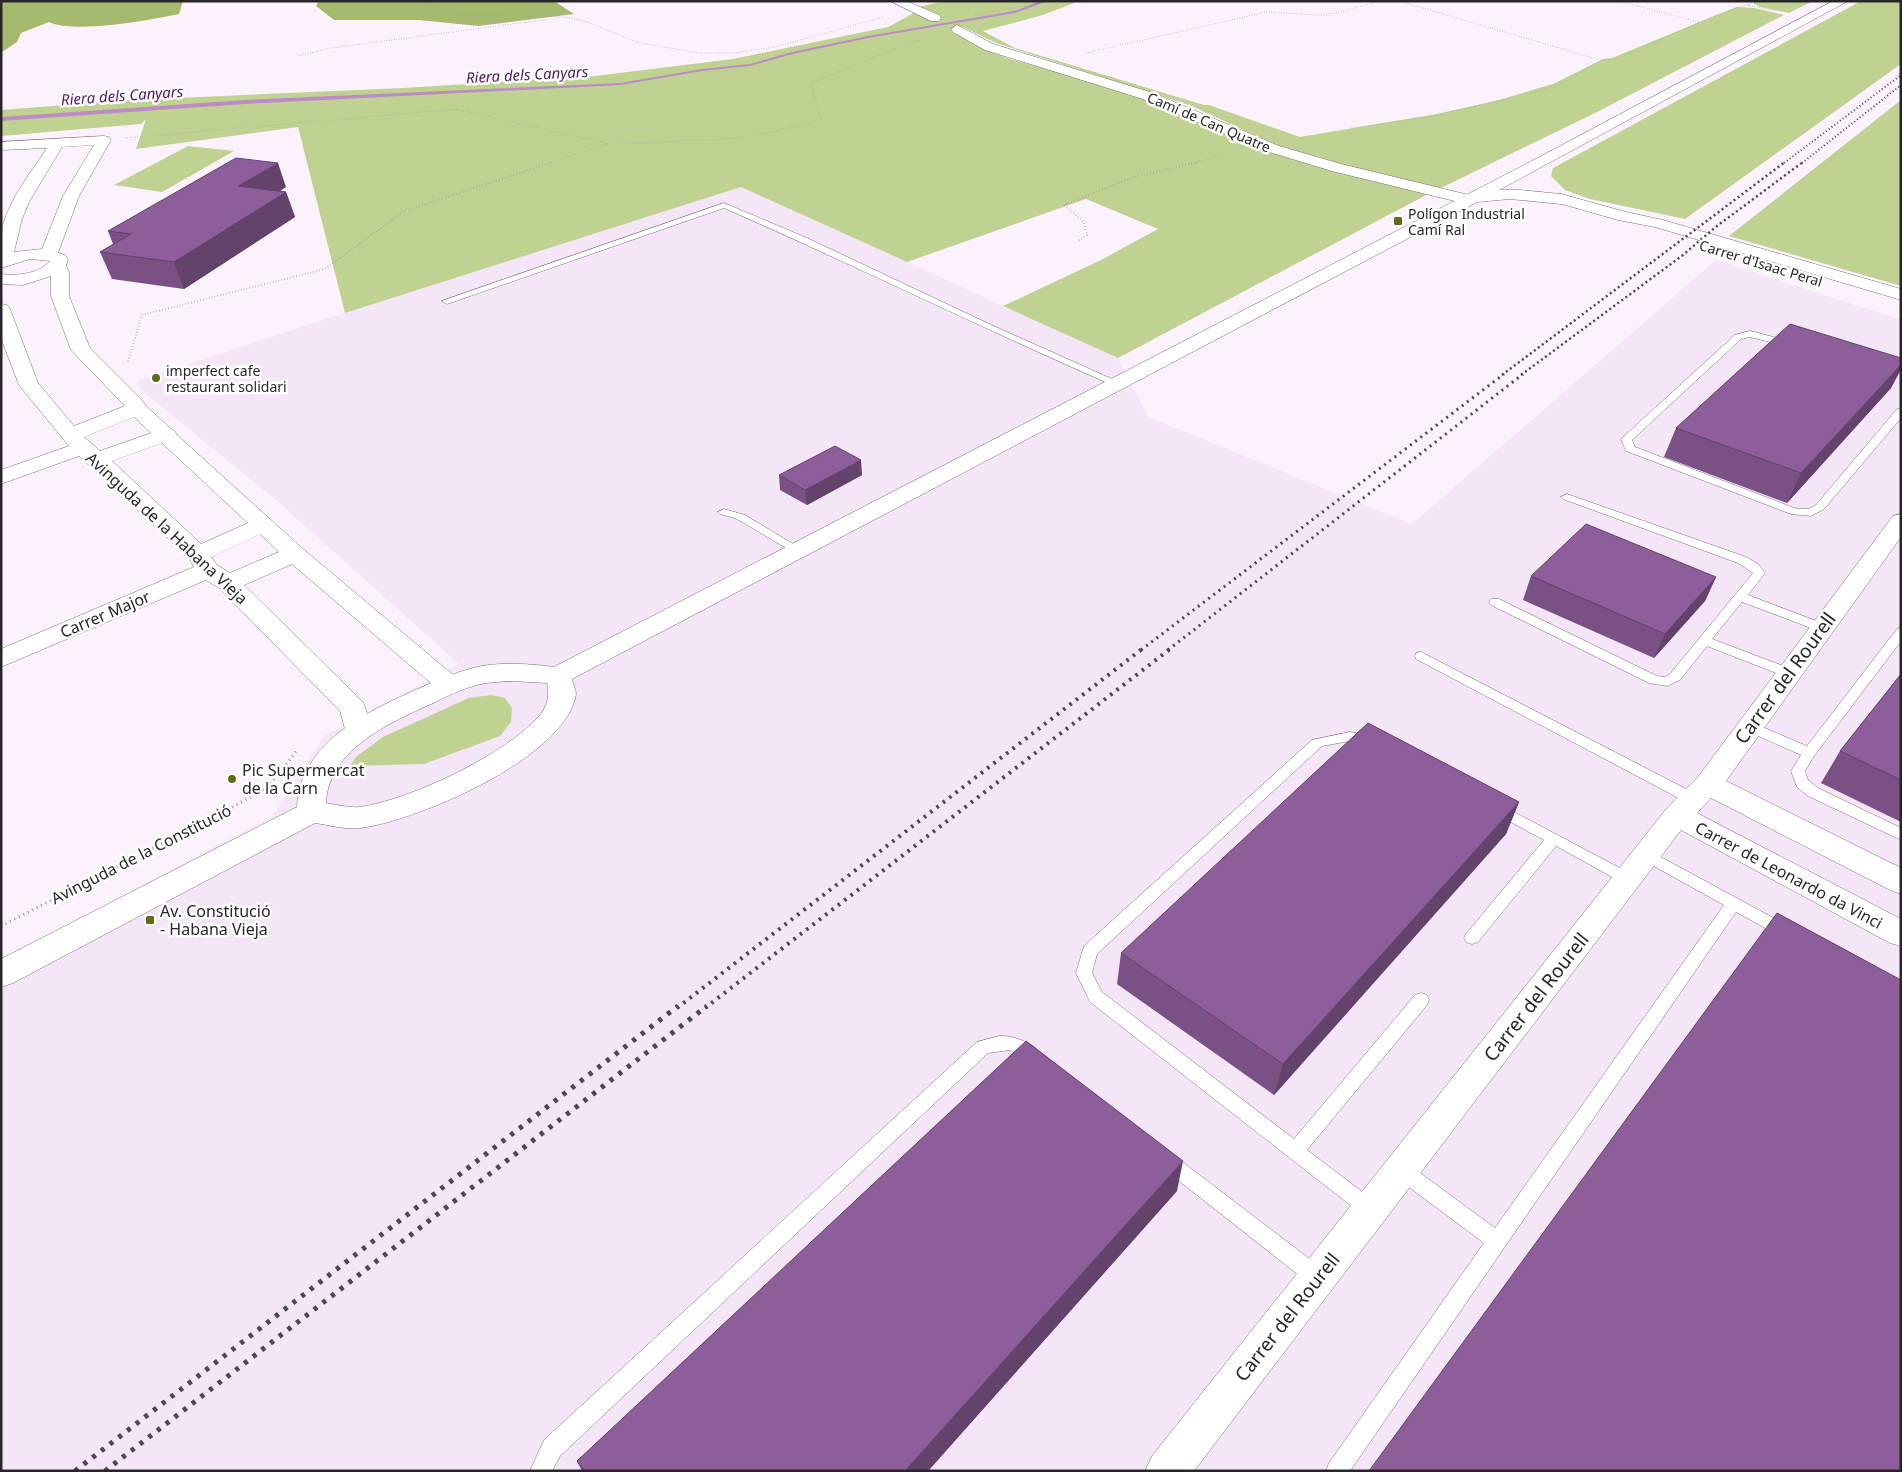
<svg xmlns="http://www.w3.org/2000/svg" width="1902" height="1472" font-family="'Noto Sans',sans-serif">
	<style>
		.built { fill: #f4e5f7 }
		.green { fill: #c0d291 }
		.forest { fill: #a6ba6d }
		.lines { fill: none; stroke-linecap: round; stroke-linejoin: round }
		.stream { fill: #bb8ac7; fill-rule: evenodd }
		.lane-casing { stroke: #79717b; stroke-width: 1 }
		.street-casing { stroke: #79717b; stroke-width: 1 }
		.secondary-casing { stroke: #79717b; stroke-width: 1 }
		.path-far2 { stroke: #99939b; stroke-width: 1; stroke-dasharray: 0.5 2; stroke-linecap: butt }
		.path-far1 { stroke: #99939b; stroke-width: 2; stroke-dasharray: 0.5 2.5; stroke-linecap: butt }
		.path { stroke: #99939b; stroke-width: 3; stroke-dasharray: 1 4; stroke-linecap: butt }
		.lane { fill: #fff; fill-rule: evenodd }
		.street { fill: #fff; fill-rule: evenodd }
		.secondary { fill: #fff; fill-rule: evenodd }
		.rail-far4 { stroke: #4c484e; stroke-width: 2; stroke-dasharray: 1 2.5; stroke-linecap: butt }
		.rail-far3 { stroke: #4c484e; stroke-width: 2.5; stroke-dasharray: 2 3; stroke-linecap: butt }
		.rail-far2 { stroke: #4c484e; stroke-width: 3; stroke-dasharray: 2 4.5; stroke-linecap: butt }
		.rail-far1 { stroke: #4c484e; stroke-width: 4; stroke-dasharray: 2.5 5.5; stroke-linecap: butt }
		.rail { stroke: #4c484e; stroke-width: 5; stroke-dasharray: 4 7; stroke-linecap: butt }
		.wall { fill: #795184 }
		.shaded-wall { fill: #63426b }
		.building { fill: #8d5e99; stroke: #63426b }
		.poi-dot { fill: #5c6d1a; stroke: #fff; stroke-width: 2 }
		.labels { text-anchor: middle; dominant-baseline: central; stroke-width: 5; stroke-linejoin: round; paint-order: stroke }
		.far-street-label { font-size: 14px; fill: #29262a; stroke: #fff }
		.far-poi-label { font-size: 14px; fill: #29262a; stroke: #fff; text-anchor: start }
		.far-water-label { font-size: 15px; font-style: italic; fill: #531661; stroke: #fff }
		.street-label { font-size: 16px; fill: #29262a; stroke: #fff }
		.poi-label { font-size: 16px; fill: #29262a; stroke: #fff; text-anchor: start }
		.near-street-label { font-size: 19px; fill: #29262a; stroke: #fff }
	</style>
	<rect width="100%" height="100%" fill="#fbf2fd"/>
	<path class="built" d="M741 187 1118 358 1148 417 1412 524 1716 260 1901 320V1471H1V961L273 816 324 736 459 664 276 500 141 390 136 381 345 313Z"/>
	<path class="green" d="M945 1H1079L1043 15 983 31 1015 48 1204 105H1209L1300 137 1437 114 1499 100 1553 84 1603 59 1612 58 1736 7 1754 8 1784 15 1599 111 1441 188 1327 162 1273 144 1192 106 996 43 963 27 950 29 986 50 1010 59 1096 83 1170 108 1261 150 1304 162 1430 193 1118 358 1003 306 1101 260 1158 229 1086 199 907 262 741 187 345 313 298 127 136 149 146 119 141 124 1 136V110L132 100 403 88 595 76 733 59 888 27 912 14 918 7Z
		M1758 1H1813L1789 13 1760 7 1753 3Z
		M1861 1H1901V64L1685 219 1590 199 1565 190 1551 176 1553 168Z
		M1901 100V286L1729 236Z
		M188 146 234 151 162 192 114 185Z
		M491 695 505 698 512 708 511 722 500 736 424 764 350 766 356 757 383 737 469 698Z"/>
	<path class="forest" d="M1 1H183L179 14C150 20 75 34 49 22L21 33 17 42 2 52 1 57Z
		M319 1H554L574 14 478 26 419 20H334L316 6Z"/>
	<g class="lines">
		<path class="stream" d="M1041 1H1048L1015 13 868 38 793 54 750 66 702 71 620 85 245 104 1 121V117L245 100 620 83 702 69 750 64 792 52 868 36 1014 11Z"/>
		<defs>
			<path id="lane" d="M724 203 807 238 987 323 1121 383 1120 385H1112C982 328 854 265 724 208L450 303 447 304 442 301Z
				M1750 331 1793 342 1795 344 1790 347 1750 337 1741 339 1632 440 1635 447 1797 509H1809L1816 505 1897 409 1901 408V418L1824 509 1811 516 1791 514 1626 451 1621 439 1735 335Z
				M1567 494 1746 557 1758 564 1765 573 1748 595 1827 625 1829 628 1823 632 1819 631 1742 602 1712 639 1794 670 1796 673 1794 676H1784L1707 646 1680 680 1667 686 1649 683 1491 605 1489 602 1491 599H1499L1657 676 1665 677 1670 674 1753 573 1738 563 1563 499 1561 497Z
				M724 509 745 515 803 550 797 554 793 552 737 519 720 514 718 512Z
				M1901 628V641L1814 756 1805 771 1808 780 1818 788 1901 828V840L1808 796 1797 787 1791 771 1801 755 1745 730 1743 727 1745 724H1755L1807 746 1897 629Z
				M1421 652 1698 795 1700 799 1698 803 1693 804 1688 803 1416 659 1415 656 1416 653Z
				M1350 732 1368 735 1376 741 1374 744 1369 746 1350 741 1322 746 1097 954 1092 973 1102 992 1294 1139 1415 995 1421 993 1427 995 1429 1000 1427 1005 1307 1150 1377 1203 1379 1209 1377 1215 1370 1218 1363 1215 1090 1002 1076 973 1084 946 1312 740Z
				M1497 803 1633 875 1636 879 1633 883 1628 885 1623 883 1556 846 1478 942 1472 944 1466 942 1464 938 1466 934 1544 840 1492 812 1490 808 1492 804Z
				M1646 849 1792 928 1794 932 1792 936 1786 938 1780 936 1736 912 1350 1471H1326L1329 1463 1484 1243 1394 1176 1392 1170 1394 1164 1401 1162 1408 1164 1495 1228 1724 905 1641 859 1638 855 1641 851Z
				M999 1036C1014 1035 1037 1044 1044 1058L1041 1063C1029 1067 1020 1056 1010 1050L988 1053 560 1456 552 1471H530L544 1440 977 1042Z
				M1166 1152 1172 1154 1324 1270 1327 1277 1324 1284 1317 1286 1310 1284 1160 1166 1157 1160 1160 1154Z"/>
			<path id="street" d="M890 1H906L939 15 941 18 939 21H931Z
				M957 25 993 44 1153 93 1279 146 1341 164 1473 196 1475 199 1473 202 1467 204 1332 171 1269 152 1143 99 985 50 953 32 951 29Z
				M104 136 109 137 111 140 79 196 58 253 65 255 68 259 66 266 69 272V296L90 348 141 399 146 406 171 429 174 430 177 435 303 549 458 679 462 685 458 691 449 694 440 691 292 564 244 585 363 702 373 729 369 736 359 738 349 736 345 729 340 711 219 588 206 580 1 667V649L194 567 189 558 79 456 1 484V470L69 446 19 385 1 338V304L7 305 10 309 38 383 74 426 125 406 71 350 51 296V276L23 285 1 284V274C17 276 39 274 50 261L30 259 1 268C1 258 0 247 1 237 4 205 30 174 47 148L1 150V142ZM94 145 63 196 42 249 14 252 22 219 29 202 62 147ZM134 417 151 433 100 451 84 437ZM162 443 248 523 201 544 112 461ZM260 534 279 552 230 573 217 565 211 557Z
				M1561 194 1626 212 1663 220 1901 289V300L1655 227 1618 220 1555 202 1553 199 1555 196Z
				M1901 514V537L1726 781 1901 868V894L1890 890 1711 798 1697 813 1901 919V946L1890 943 1681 830 1194 1471H1145L1152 1456 1667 808 1698 777 1893 516Z"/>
			<path id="secondary" d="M1833 1H1848L1499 190H1520L1561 194 1567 196 1569 199 1567 202 1561 204 1510 199 1477 202 572 679C573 684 576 690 576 694 567 757 417 821 360 828 346 830 329 825 315 823L13 983 1 987V959L297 807C300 745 362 714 411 692 434 682 457 671 482 666 506 662 531 664 554 667L1530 162ZM511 681 547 683C550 694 547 707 540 715 507 754 410 800 360 807 350 808 337 805 326 803 328 750 389 723 431 704 446 697 461 689 477 685 487 682 499 682 511 681Z"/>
		</defs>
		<use href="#lane" class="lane-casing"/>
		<use href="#street" class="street-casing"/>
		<use href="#secondary" class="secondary-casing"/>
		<path class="path-far2" d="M425 1 441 11 459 14 565 17 588 22 636 42 698 53H734L775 47 883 17
			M1399 1 1600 60H1614L1709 18 1758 1
			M1618 1 1699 22
			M1747 5 1775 11
			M975 15 1050 1
			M1086 53 1266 12 1318 15 1336 13 1380 1
			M298 56 331 48 550 19
			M1351 128 1428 117 1529 94 1561 84 1600 61
			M125 138 456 109 610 144 745 138 821 120 811 83 908 44 928 38
			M549 163 608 144
			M1194 163 1226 154"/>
		<path class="path-far1" d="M1079 240 1087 235 1084 222 1064 205 1131 178 1198 162
			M128 361 142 315 325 269 404 211 553 162"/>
		<path class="path" d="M1 926 226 811 266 788 281 772 297 750"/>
		<use href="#lane" class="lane"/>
		<use href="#street" class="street"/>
		<use href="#secondary" class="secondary"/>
		<path class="rail-far4" d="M1784 163 1901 75
			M1802 163 1901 85"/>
		<path class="rail-far3" d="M1502 375 1785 162
			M1521 375 1683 255 1717 226 1803 162"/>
		<path class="rail-far2" d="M1141 650 1504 374
			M1168 650 1523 374"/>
		<path class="rail-far1" d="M677 1008 1142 649
			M705 1008 1170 649"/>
		<path class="rail" d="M75 1471 678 1006
			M105 1471 707 1006"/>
	</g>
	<path class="wall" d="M286 187 280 191 286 192 295 217 184 289 112 279 100 252 113 244 108 231Z
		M1901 358V369L1891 388 1787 503 1664 457 1676 428Z
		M779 475H862L807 505 780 490Z
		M1531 576 1716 577 1705 601 1654 658 1523 600Z
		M1901 674V822L1821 783 1840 751Z
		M1519 802 1506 834 1274 1095 1117 984 1121 953Z
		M1177 1191 928 1471H582L577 1461Z"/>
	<path class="shaded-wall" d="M278 163 286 187 247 211 238 186Z
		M286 192 295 217 184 289 174 262Z
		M1901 365V369L1891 388 1787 503 1801 473Z
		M861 460 862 475 807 505 805 490Z
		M1716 577 1705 601 1654 658 1665 634Z
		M1519 802 1506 834 1274 1095 1283 1064Z
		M1183 1161 1177 1191 928 1471H905Z"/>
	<path class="building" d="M236 158 278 163 238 186 286 192 174 262 100 252 131 234 108 231Z
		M1790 324 1901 358V365L1801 473 1676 428Z
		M835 446 861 460 805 490 779 475Z
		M1586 524 1716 577 1665 634 1531 576Z
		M1901 674V780L1840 751Z
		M1368 723 1519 802 1283 1064 1121 953Z
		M1777 913 1901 980V1471H1369Z
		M1026 1041 1183 1161 905 1471H585L577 1461Z"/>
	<g class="poi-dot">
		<rect x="1393" y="216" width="10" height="10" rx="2.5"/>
		<circle cx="156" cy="378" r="5"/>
		<circle cx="232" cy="779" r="5"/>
		<rect x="145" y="915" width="10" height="10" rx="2.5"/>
	</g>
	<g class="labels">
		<g class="far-street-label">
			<text transform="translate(1209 122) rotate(23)">Camí de Can Quatre</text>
			<text transform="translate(1761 263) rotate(17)">Carrer d'Isaac Peral</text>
		</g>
		<g class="far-poi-label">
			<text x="1408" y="213">Polígon Industrial<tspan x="1408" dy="16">Camí Ral</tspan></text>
			<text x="166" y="370">imperfect cafe<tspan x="166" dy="16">restaurant solidari</tspan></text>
		</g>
		<g class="far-water-label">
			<text transform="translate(527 74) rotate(-3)">Riera dels Canyars</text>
			<text transform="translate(122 95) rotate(-4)">Riera dels Canyars</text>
		</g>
		<g class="street-label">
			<text transform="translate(167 528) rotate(43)">Avinguda de la Habana Vieja</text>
			<text transform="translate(105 614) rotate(-23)">Carrer Major</text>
			<text transform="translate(141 854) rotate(-27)">Avinguda de la Constitució</text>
			<text transform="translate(1789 875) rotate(28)">Carrer de Leonardo da Vinci</text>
		</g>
		<g class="poi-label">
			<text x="242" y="770">Pic Supermercat<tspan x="242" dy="18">de la Carn</tspan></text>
			<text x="160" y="911">Av. Constitució<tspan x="160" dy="18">- Habana Vieja</tspan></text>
		</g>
		<g class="near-street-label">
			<text transform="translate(1785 678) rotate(-54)">Carrer del Rourell</text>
			<text transform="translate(1536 997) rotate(-52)">Carrer del Rourell</text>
			<text transform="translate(1287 1317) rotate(-52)">Carrer del Rourell</text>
		</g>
	</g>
	<rect width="1902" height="1472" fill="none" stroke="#29262a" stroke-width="5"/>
</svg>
